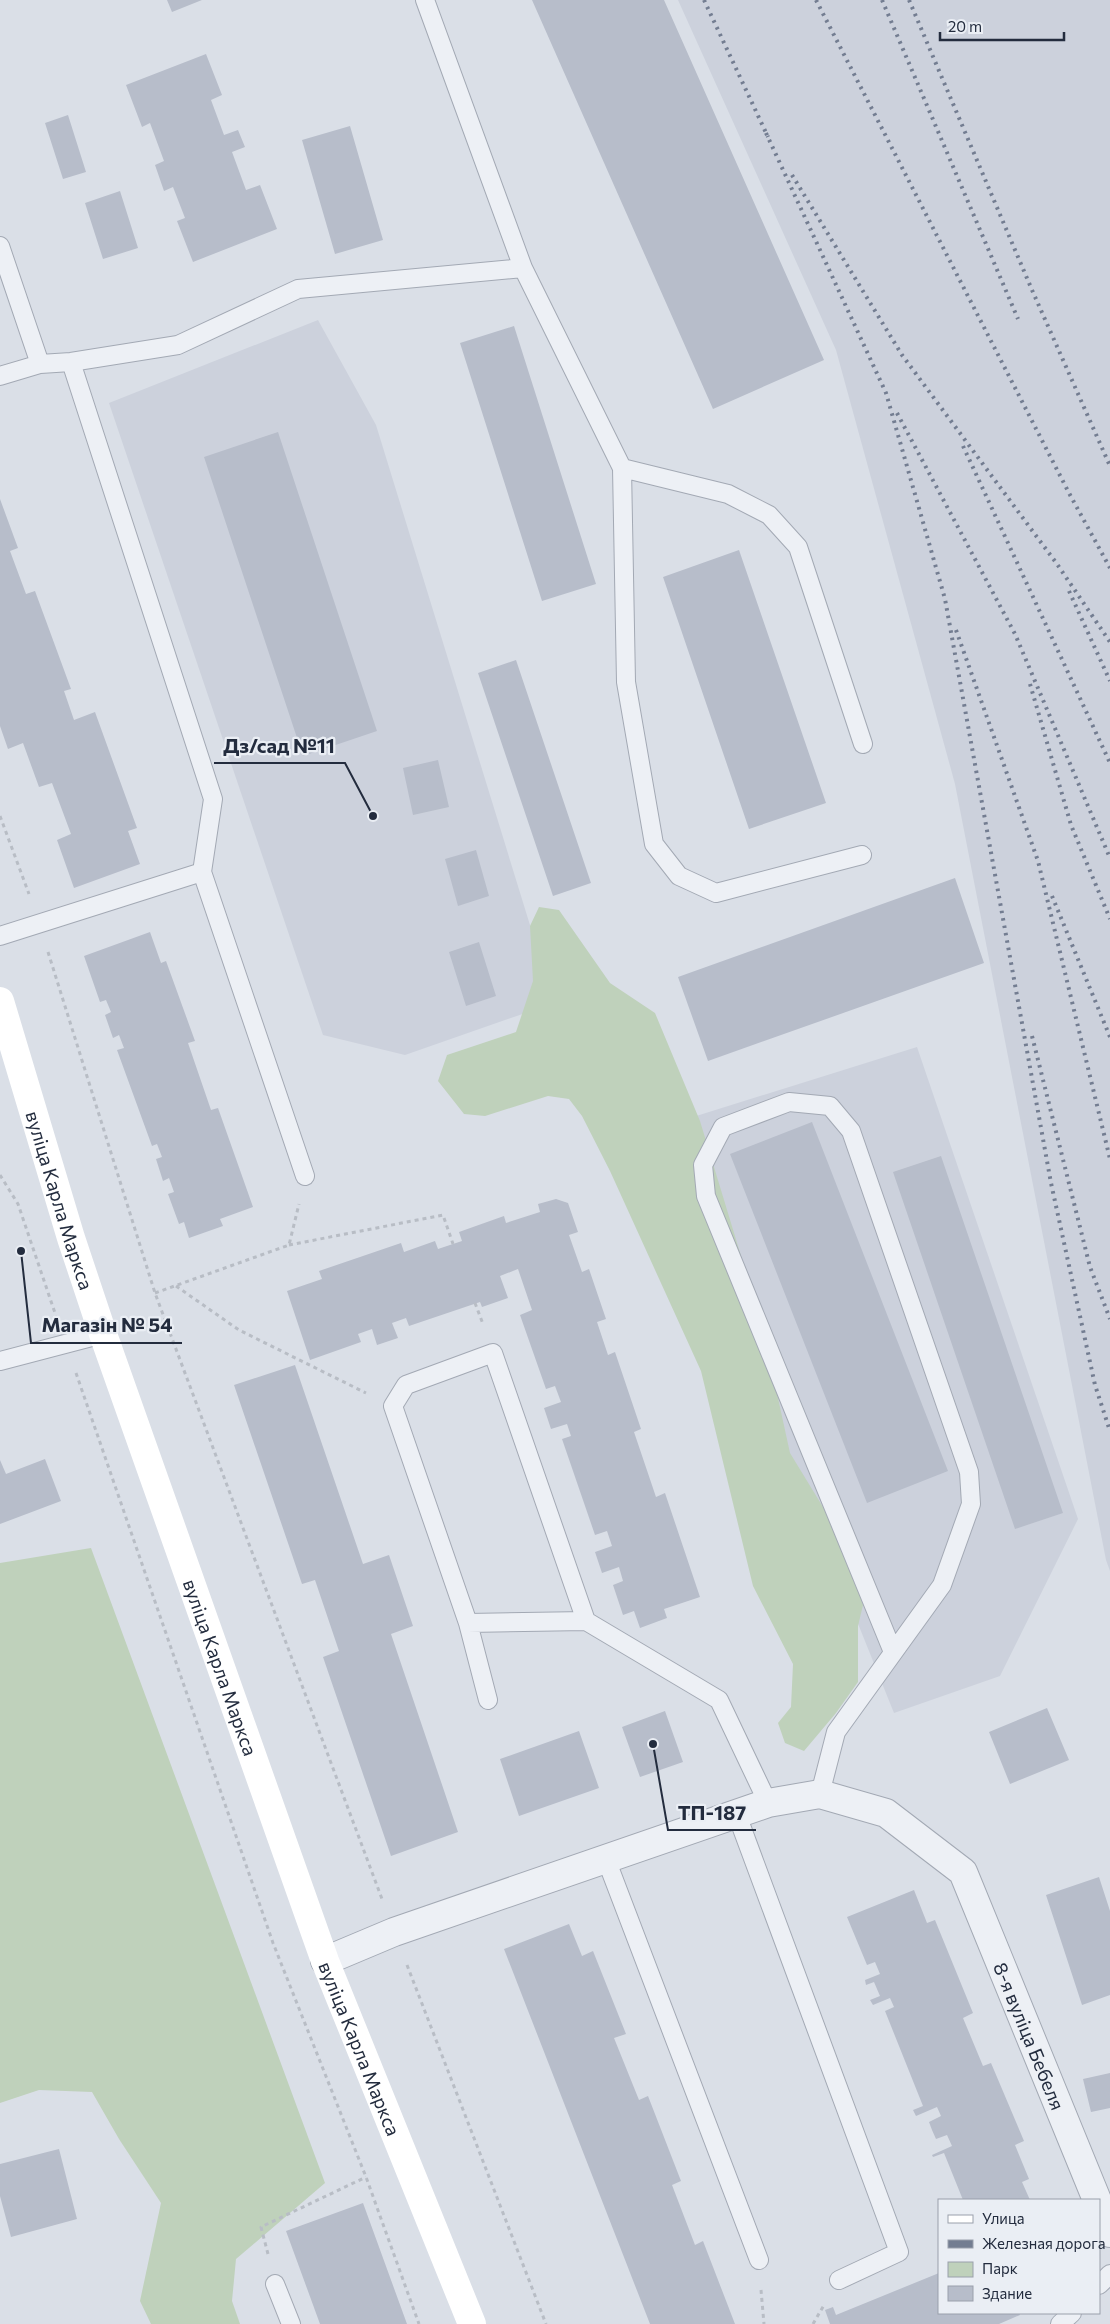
<svg xmlns="http://www.w3.org/2000/svg" width="1110" height="2324" font-family="Commissioner,sans-serif">
	<style>
		.built { fill: #ccd1dc }
		.green { fill: #bfd1bb }
		.building { fill: #b7bdca }
		.lines { fill: none; stroke-linecap: round; stroke-linejoin: round }
		.service-casing { stroke: #a3a9b4; stroke-width: 20 }
		.minor-casing { stroke: #a3a9b4; stroke-width: 30 }
		.path { stroke: #b8bdc5; stroke-width: 3; stroke-dasharray: 4 4; stroke-linecap: butt }
		.service { stroke: #edf0f5; stroke-width: 18 }
		.minor { stroke: #edf0f5; stroke-width: 28 }
		.secondary { stroke: #fff; stroke-width: 28 }
		.rail { stroke: #737d91; stroke-width: 4; stroke-dasharray: 2.5 5; stroke-linecap: butt }
		.labels { text-anchor: middle; dominant-baseline: central; stroke-width: 4.5; stroke-linejoin: round; paint-order: stroke }
		.street-label { font-size: 19px; fill: #232c3e; stroke: #eaeef4 }
		.leader { fill: none; stroke: #232c3e; stroke-width: 2 }
		.callout-dot { fill: #232c3e; stroke: #eaeef4; stroke-width: 2 }
		.callout-label { font-size: 20px; text-anchor: middle; font-weight: bold; fill: #232c3e; stroke: #eaeef4; stroke-width: 4.5; stroke-linejoin: round; paint-order: stroke }
	</style>
	<rect width="100%" height="100%" fill="#dadfe7"/>
	<path class="built" d="M678 0H1110V1571L1106 1560 955 784 836 350Z
		M318 320 376 425 554 1003 405 1055 323 1035 109 403Z
		M917 1047 1078 1519 1000 1676 894 1713 658 1128Z"/>
	<path class="green" d="M539 907 559 910 610 983 655 1013 700 1121 762 1325 790 1453 837 1530 863 1605 858 1626V1682L836 1713 804 1751 785 1743 778 1723 791 1707 793 1664 753 1586 701 1371 610 1171 582 1116 569 1099 548 1096 485 1116 464 1114 438 1081 447 1055 516 1032 533 981 530 926Z
		M91 1548 325 2183 236 2259 232 2301 240 2324H151L140 2301 161 2203 119 2139 92 2092 39 2090 0 2103V1563Z"/>
	<path class="building" d="M167 0H202L172 12Z
		M532 0H664L824 360 713 409Z
		M206 54 222 95 211 100 224 135 238 130 245 147 232 152 246 190 260 185 277 229 193 262 177 221 185 218 173 187 164 191 155 165 164 161 150 123 142 127 126 85Z
		M68 115 86 172 63 179 45 123Z
		M350 126 383 240 335 254 302 140Z
		M120 191 138 248 103 259 85 203Z
		M514 326 596 584 542 601 460 343Z
		M278 432 377 731 303 756 204 457Z
		M0 499 18 548 10 551 26 594 35 591 71 689 64 691 74 720 95 712 137 828 128 831 140 864 74 888 57 840 71 834 52 783 39 787 23 743 8 749 0 726Z
		M739 550 826 803 749 829 663 577Z
		M516 660 591 883 553 896 478 673Z
		M438 760 449 807 413 815 403 768Z
		M476 850 489 896 458 906 445 859Z
		M955 878 984 963 708 1061 678 977Z
		M150 932 161 963 166 961 195 1041 188 1043 211 1110 218 1108 253 1207 220 1219 223 1226 189 1238 184 1222 179 1224 168 1194 174 1192 169 1178 163 1181 156 1159 162 1157 157 1144 152 1146 117 1050 124 1048 119 1035 113 1038 105 1015 111 1012 106 1000 100 1002 84 956Z
		M479 942 496 996 466 1006 449 952Z
		M812 1122 948 1471 867 1503 730 1154Z
		M941 1156 1063 1513 1015 1529 893 1172Z
		M556 1199 568 1203 578 1232 569 1235 582 1272 589 1269 606 1319 597 1322 608 1355 615 1352 641 1429 634 1432 656 1497 665 1493 700 1597 664 1609 667 1618 640 1628 634 1611 623 1615 613 1585 623 1581 619 1567 602 1573 595 1552 612 1546 607 1531 595 1535 562 1439 571 1436 567 1424 551 1429 544 1408 561 1402 555 1386 546 1389 520 1315 532 1310 518 1269 500 1276 508 1298 482 1307 480 1302 409 1326 406 1318 392 1323 398 1338 377 1345 372 1329 358 1334 361 1342 310 1360 287 1291 322 1279 319 1271 401 1243 404 1252 435 1241 438 1249 462 1241 459 1232 504 1216 506 1223 540 1212 538 1204Z
		M295 1365 363 1564 389 1555 413 1626 391 1634 458 1832 391 1856 323 1657 339 1651 315 1580 302 1584 234 1385Z
		M45 1459 61 1501 0 1524V1460L6 1474Z
		M1047 1708 1069 1760 1010 1784 989 1732Z
		M665 1711 683 1762 640 1777 622 1727Z
		M579 1731 599 1788 519 1816 500 1759Z
		M1099 1877 1110 1911V1995L1082 2005 1046 1895Z
		M914 1890 927 1923 935 1920 973 2013 963 2018 983 2066 991 2063 1024 2141 1015 2145 1029 2179 1022 2182 1030 2200H963L944 2153 933 2157 932 2155 952 2146 947 2135 936 2139 932 2130 929 2122 941 2116 937 2107 916 2116 913 2110 923 2106 885 2011 894 2007 890 1998 873 2005 870 2000 880 1996 874 1982 866 1985 865 1980 880 1974 875 1962 867 1965 847 1917Z
		M569 1924 582 1956 593 1951 626 2034 614 2038 639 2100 648 2096 681 2181 672 2185 695 2245 703 2241 735 2324H650L504 1949Z
		M1110 2073V2108L1091 2112 1083 2079Z
		M59 2149 77 2219 11 2237 0 2196V2164Z
		M363 2203 407 2324H320L286 2231Z
		M939 2273V2313H1019L1020 2315 999 2324H830L825 2310 833 2307 836 2315Z"/>
	<g class="lines">
		<defs>
			<path id="service" d="M425 0 523 268
				M0 246 40 364
				M0 376 40 364 71 362 178 345 298 289 523 268 622 468 626 682 654 844 679 876 716 893 862 855
				M622 468 728 494 769 515 798 547 863 744
				M202 872 305 1176
				M0 936 202 872 213 799 71 362
				M0 1361 103 1334
				M586 1621 493 1353 406 1385 393 1406 468 1623 586 1621 719 1700 768 1803
				M468 1623 488 1700
				M820 1794 836 1732 942 1585 971 1504 969 1472 851 1131 830 1106 789 1102 723 1127 703 1165 706 1196 893 1652
				M737 1815 899 2252 839 2280
				M606 1859 759 2260
				M275 2284 291 2324
				M1099 2285 1110 2274
				M1060 2324 1072 2313"/>
			<g id="minor">
				<path id="s1" d="M325 1961 394 1932 768 1803 820 1794 886 1813 963 1872 1097 2200"/>
				<path d="M1099 2206 1110 2233"/>
			</g>
		</defs>
		<use href="#service" class="service-casing"/>
		<use href="#minor" class="minor-casing"/>
		<path class="path" d="M0 816 29 894
			M48 952 155 1293 382 1899
			M0 1175 18 1204 56 1316
			M289 1245 443 1215 453 1244
			M176 1286 239 1330 366 1393
			M155 1293 289 1245 299 1204
			M475 1303 483 1324
			M76 1373 273 1943 366 2177 419 2324
			M407 1965 546 2324
			M268 2254 261 2227 366 2177
			M761 2290 764 2324
			M813 2324 824 2305"/>
		<use href="#service" class="service"/>
		<use href="#minor" class="minor"/>
		<path class="secondary" id="s2" d="M0 1001 71 1238 103 1334 325 1961 472 2324"/>
		<path class="rail" d="M704 0 768 137
			M816 0 1069 493 1110 568
			M882 0 1018 319
			M909 0 1032 290 1110 466
			M766 133 886 393 945 599 1051 1183 1095 1385 1110 1431
			M792 175 902 355 1057 564 1110 642
			M897 413 1015 634 1110 858
			M963 446 1110 763
			M1069 591 1110 681
			M956 630 1038 861 1110 1159
			M1030 684 1071 825 1110 919
			M1052 896 1110 1037
			M1032 1036 1090 1267 1110 1319"/>
	</g>
	<g class="labels">
		<g class="street-label">
			<text stroke="none"><textPath href="#s2" startOffset="208">вуліца Карла Маркса</textPath></text>
			<text stroke="none"><textPath href="#s2" startOffset="702">вуліца Карла Маркса</textPath></text>
			<text stroke="none"><textPath href="#s1" startOffset="866">8-я вуліца Бебеля</textPath></text>
			<text stroke="none"><textPath href="#s2" startOffset="1108">вуліца Карла Маркса</textPath></text>
		</g>
	</g>
	<path class="leader" d="M373 816L345 763H214M21 1251L31 1343H182M653 1744L668 1830H756"/>
	<g class="callout-dot">
		<circle cx="373" cy="816" r="5"/>
		<circle cx="21" cy="1251" r="5"/>
		<circle cx="653" cy="1744" r="5"/>
	</g>
	<g class="callout-label">
		<text x="279" y="753">Дз/сад №11</text>
		<text x="107" y="1332">Магазін № 54</text>
		<text x="712" y="1820">ТП-187</text>
	</g>
	<rect x="938" y="2199" width="162" height="115" fill="#eaeef4" stroke="#9aa0ab"/>
	<rect x="948" y="2215" width="25" height="8" fill="#ffffff" stroke="#9aa0ab"/>
	<text x="982" y="2224" font-size="15" fill="#232c3e">Улица</text>
	<rect x="948" y="2240" width="25" height="8" fill="#737d91" stroke="#9aa0ab"/>
	<text x="982" y="2249" font-size="15" fill="#232c3e">Железная дорога</text>
	<rect x="948" y="2262" width="25" height="15" fill="#bfd1bb" stroke="#9aa0ab"/>
	<text x="982" y="2274" font-size="15" fill="#232c3e">Парк</text>
	<rect x="948" y="2286" width="25" height="15" fill="#b7bdca" stroke="#9aa0ab"/>
	<text x="982" y="2299" font-size="15" fill="#232c3e">Здание</text>
	<path d="M940 32v8h124v-8" fill="none" stroke="#232c3e" stroke-width="2.5"/>
	<text x="948" y="32" font-size="15" fill="#232c3e" stroke="#eaeef4" stroke-width="4" paint-order="stroke">20 m</text>
</svg>
